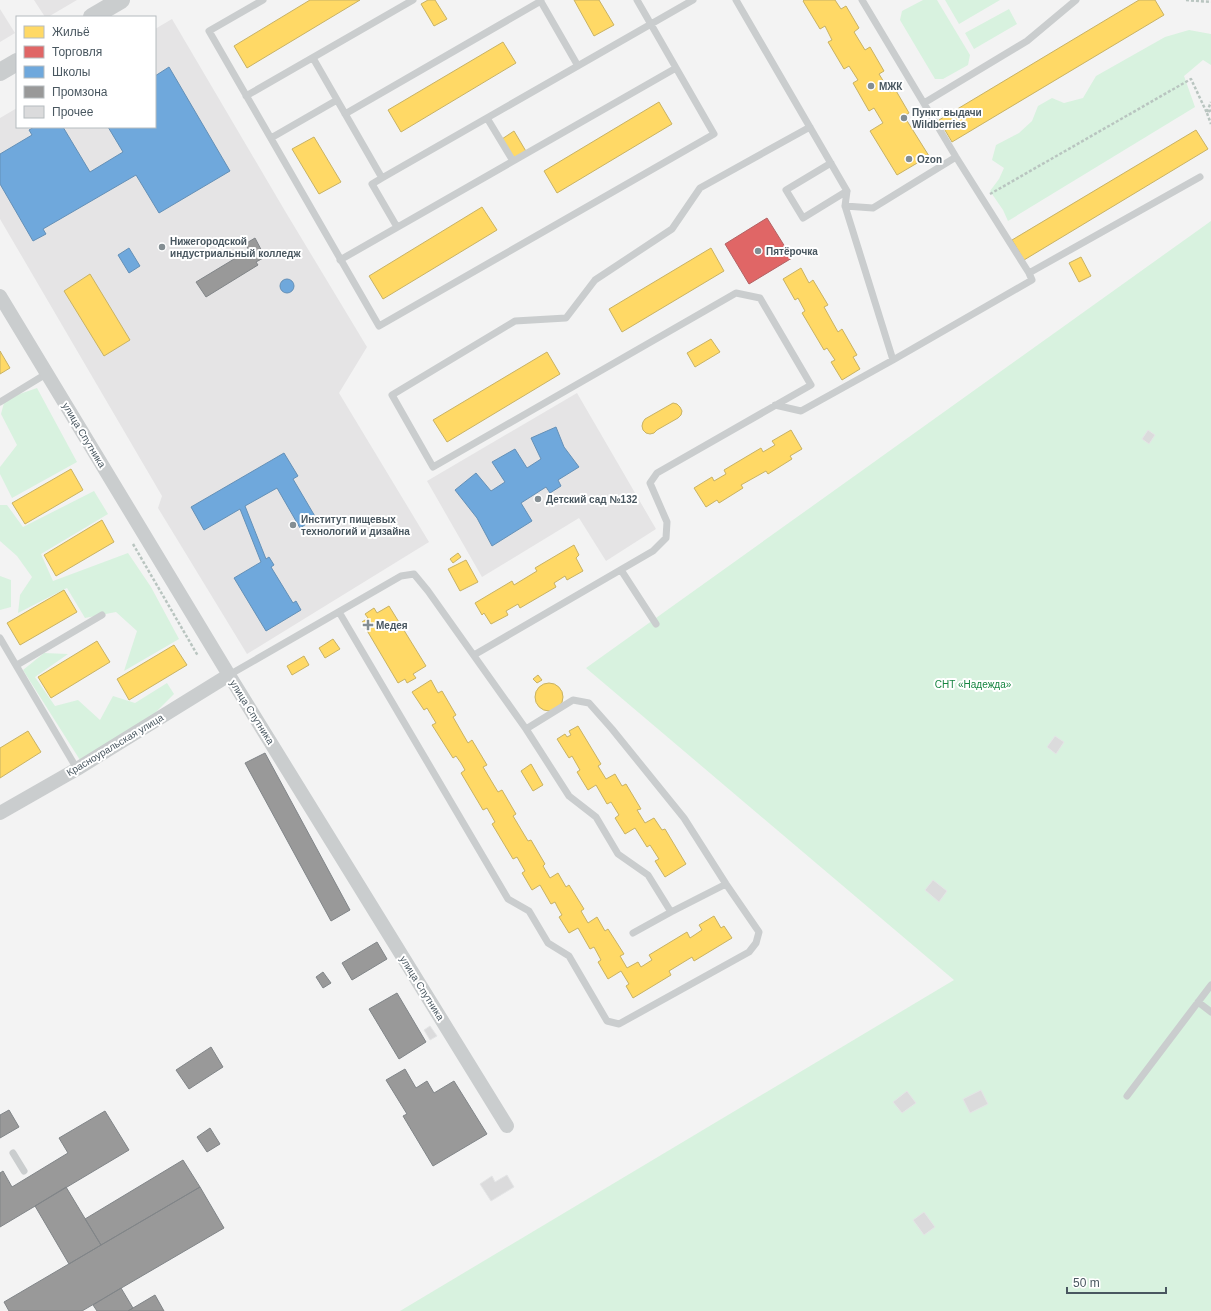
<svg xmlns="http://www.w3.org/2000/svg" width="1211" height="1311" font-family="Helvetica,sans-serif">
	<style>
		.education { fill: #e5e4e5 }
		.green { fill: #d8f2df }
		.homes { fill: #ffd966; stroke: #c8b264 }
		.shops { fill: #e06666; stroke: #b36264 }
		.schools { fill: #6fa8dc; stroke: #6490b7 }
		.industry { fill: #999; stroke: #818588 }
		.building { fill: #dbdbdc; stroke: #e4e5e6 }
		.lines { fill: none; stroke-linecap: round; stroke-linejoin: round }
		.path { stroke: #b9c5c0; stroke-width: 2.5; stroke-dasharray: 3 2; stroke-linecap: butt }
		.service { stroke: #cacdce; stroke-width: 7 }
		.minor { stroke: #cacdce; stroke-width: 14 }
		.tertiary { stroke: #cacdce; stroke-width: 18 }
		.poi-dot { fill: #848e93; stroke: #fff; stroke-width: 1.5 }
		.labels { text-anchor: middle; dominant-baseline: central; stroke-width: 4; stroke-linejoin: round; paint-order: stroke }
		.poi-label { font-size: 10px; font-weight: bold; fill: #495760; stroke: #fff; text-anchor: start }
		.street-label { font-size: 10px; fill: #495760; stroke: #fff }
		.park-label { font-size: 10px; fill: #168541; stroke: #fff }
	</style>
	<rect width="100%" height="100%" fill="#f3f3f3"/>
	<path class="education" d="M34 0H77L48 17H45Z
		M0 9 15 33 0 42Z
		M172 19 285 211 367 347 339 393 429 542 247 654 158 508 162 496 0 219V118L17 108V127H155V29Z
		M577 393 656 529 606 561 579 518 482 577 427 481Z"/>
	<path class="green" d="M923 0H937L970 55 968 65 943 79H935L900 20 902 11Z
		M945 0H1000L959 24Z
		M1009 9 1017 24 974 49 965 33Z
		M1189 30 1211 34V65L1203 60 1184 76 1195 107 1008 221 1003 210 990 191 999 179 1004 168 992 160 996 145 1019 133 1032 121 1038 106 1052 98 1064 103 1083 98 1096 76 1165 37Z
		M1211 221V1311H400L954 980 586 668Z
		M37 388 77 462 12 498 0 474V467L17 445 1 414 5 399Z
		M94 491 108 514 41 554 53 581 128 553 151 587 179 639 124 671 137 631 116 612 85 618 67 588 18 613 20 595 32 577 17 556 0 541V505H7L23 527Z
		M0 576 11 580V607L0 610Z
		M44 653 68 654 35 677 55 706 78 700 100 720 113 696 135 703 167 683 174 694 141 727 80 760 23 670Z"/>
	<path class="homes" d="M310 0H360L247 68 234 46Z
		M428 0H435L447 19 434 26 421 4Z
		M574 0H599L614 25 594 36Z
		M804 0H835L841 9 846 6 859 28 854 32 865 50 870 47 884 71 879 74 890 92 895 89 909 113 904 116 929 156 897 175 870 131 883 123 874 108 869 111 853 83 858 80 849 66 844 69 828 42 832 40 825 26 820 29 803 1Z
		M1139 0H1155L1164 15 952 142 939 120Z
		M503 42 516 63 401 132 388 110Z
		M659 102 672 124 557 193 544 171Z
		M1196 130 1208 149 1024 260 1012 240Z
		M514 131 527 153 514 160 502 139Z
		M314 137 341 182 319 194 292 149Z
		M482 207 497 230 383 299 369 276Z
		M711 248 724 271 622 332 609 309Z
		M1081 257 1091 276 1079 282 1069 263Z
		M801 268 809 283 813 280 828 305 824 307 838 332 842 329 857 355 853 357 860 369 842 380 831 362 835 360 827 348 824 350 802 313 805 311 798 298 795 300 783 279Z
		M90 274 130 340 104 356 64 291Z
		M711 339 720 352 695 367 687 353Z
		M0 351 10 368 0 374Z
		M547 352 560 374 447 442 433 420Z
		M673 403 677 404 680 407 682 411 681 415 678 418 657 430 654 433 650 434 646 433 643 430 642 426 643 422 645 419Z
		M791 430 802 449 790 456 792 459 768 474 766 471 741 485 743 488 719 503 717 500 706 507 694 488 712 477 714 481 726 474 724 470 761 448 763 452 775 445 772 441Z
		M71 469 83 490 25 524 12 503Z
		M102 520 114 542 56 576 44 555Z
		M574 545 579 555 576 558 583 571 567 580 565 576 554 583 556 587 520 608 518 604 506 611 508 615 491 624 484 613 482 615 475 603 512 581 514 585 537 571 535 568Z
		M458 553 461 557 453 563 450 559Z
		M466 560 478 582 460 591 448 569Z
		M64 590 77 612 20 645 7 623Z
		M389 606 426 666 413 674 416 678 407 683 405 679 398 683 362 622 368 618 365 614 374 608 377 613Z
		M333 639 340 649 325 658 319 648Z
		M97 641 110 662 51 698 38 677Z
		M174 645 187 665 129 700 117 679Z
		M304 656 309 665 292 675 287 666Z
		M538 675 542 680 537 683 533 679Z
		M431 680 438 693 442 691 456 715 453 717 468 743 472 740 487 765 483 767 498 792 502 790 516 814 513 816 528 841 531 840 545 864 543 866 550 878 558 873 566 887 569 885 584 909 581 911 588 923 597 917 605 931 608 929 624 954 620 956 627 968 638 962 641 967 652 960 649 955 687 932 690 938 702 930 699 925 714 916 721 928 724 926 732 938 694 961 692 957 669 971 671 975 633 998 626 986 629 984 621 971 608 979 598 962 601 960 594 947 590 949 578 928 569 933 559 917 562 915 558 908 555 902 551 904 540 885 532 890 522 873 525 871 517 857 513 859 492 824 495 822 487 808 483 810 461 773 465 770 461 763 456 756 453 758 432 725 436 723 427 708 424 710 412 692Z
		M535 697a14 14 0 1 1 28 0a14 14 0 1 1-28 0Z
		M578 726 601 764 598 766 606 779 615 774 622 786 626 784 641 809 637 810 645 823 654 818 662 830 665 829 686 864 665 877 655 861 659 859 650 845 647 847 635 828 625 834 615 818 619 815 611 802 607 804 596 785 588 790 577 772 580 770 572 756 569 758 557 739 565 734 567 737 571 735 569 731Z
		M28 731 41 752 0 778V748Z
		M531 764 543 785 533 791 521 771Z"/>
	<path class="shops" d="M767 218 792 258 749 284 725 244Z"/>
	<path class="schools" d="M169 67 230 171 159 213 136 175 43 229 46 234 33 241 0 184V154L32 135 29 130 34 127H63L90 172 123 152 108 127H155V76Z
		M129 248 140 266 129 273 118 255Z
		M280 286a7 7 0 1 1 14 0a7 7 0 1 1-14 0Z
		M556 427 564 447 579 467 558 480 561 486 550 493 546 487 521 503 532 521 492 546 477 518 455 490 476 473 491 491 505 482 492 462 515 449 527 468 541 459 531 438Z
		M284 453 298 476 293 479 316 518 300 528 277 488 245 506 266 559 269 557 274 565 271 567 293 603 296 601 301 610 266 631 234 578 261 562 240 509 204 530 191 507Z"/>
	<path class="industry" d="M255 238 265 257 256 262 258 265 206 297 196 282 249 250 245 244Z
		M265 753 350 910 331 921 245 763Z
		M377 942 387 959 352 980 342 963Z
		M323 972 331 983 323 988 316 977Z
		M397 993 426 1042 399 1059 369 1009Z
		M211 1047 223 1067 189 1089 176 1070Z
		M405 1069 416 1088 427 1081 434 1093 454 1081 487 1134 433 1166 403 1116 407 1114 386 1080Z
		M9 1110 19 1127 0 1138V1115Z
		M105 1111 129 1150 0 1227V1173L3 1171 12 1187 68 1153 59 1138Z
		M210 1128 220 1144 207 1152 197 1137Z
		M183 1160 200 1187 101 1245 85 1219Z
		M66 1187 101 1245 69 1264 35 1206Z
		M200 1187 224 1228 82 1311H9L4 1302Z
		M121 1288 133 1308 128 1311H97L93 1305Z
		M155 1295 164 1311H128L133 1308Z"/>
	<path class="building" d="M1148 430 1155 435 1149 444 1142 439Z
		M1055 736 1064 742 1056 754 1047 747Z
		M933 880 947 891 939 902 925 890Z
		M430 1026 437 1036 430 1040 424 1030Z
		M981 1090 988 1104 970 1113 963 1099Z
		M907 1091 916 1103 902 1113 893 1102Z
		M507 1175 514 1187 491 1201 480 1184 492 1176 495 1182Z
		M924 1212 935 1227 924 1235 913 1220Z"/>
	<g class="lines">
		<path class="path" d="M1186 0 1211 2
			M1211 110 1207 113 1211 124
			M1207 112 1211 102
			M990 194 1191 79 1207 113
			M133 544 198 656"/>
		<path class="service" d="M263 0 209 31 379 326 714 134 637 0
			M540 0 578 66
			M736 0 847 191 845 206 873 208 956 157
			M313 58 382 178 372 184 397 227
			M246 96 413 0
			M924 103 1027 41 1076 0
			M345 114 541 1
			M487 118 513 161
			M271 138 337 100
			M831 163 786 190 803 218 847 191
			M382 178 693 0
			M845 206 893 360
			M340 260 676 68
			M1029 273 1200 177
			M0 402 46 374
			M775 405 801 411 893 360 1032 280 1029 273 956 157 862 0
			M621 570 656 624
			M339 612 508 899 529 911 548 943 569 956 607 1021 619 1024 749 952 756 943 759 932 726 884 684 818 612 729 589 703 573 700 526 729
			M0 638 77 769
			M474 655 653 551 666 538 667 522 650 483 657 473 811 385 760 298 736 293 433 467 392 395 515 321 566 318 595 280 672 229 700 188 810 127
			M17 665 102 615
			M229 675 401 576 414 574 428 591 526 729 569 796 596 817 618 854 648 875 671 912
			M633 933 671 912 726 884
			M1198 1002 1211 1012
			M1127 1096 1211 985
			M13 1153 24 1171"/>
		<path class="minor" d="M0 296 229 675 507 1126
			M0 813 77 769 229 675"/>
		<path class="tertiary" d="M92 17 121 0
			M0 72 17 62"/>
	</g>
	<g class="poi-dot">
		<circle cx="871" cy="86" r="4"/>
		<circle cx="904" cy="118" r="4"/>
		<circle cx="909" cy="159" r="4"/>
		<circle cx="162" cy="247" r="4"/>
		<circle cx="758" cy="251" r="4"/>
		<circle cx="538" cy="499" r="4"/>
		<circle cx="293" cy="525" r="4"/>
		<path d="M366 619h4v4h4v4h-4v4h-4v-4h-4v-4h4z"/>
	</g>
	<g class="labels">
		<g class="poi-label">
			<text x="879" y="86">МЖК</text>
			<text x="912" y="112">Пункт выдачи<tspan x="912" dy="12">Wildberries</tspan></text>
			<text x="917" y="159">Ozon</text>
			<text x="170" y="241">Нижегородской<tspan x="170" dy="12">индустриальный колледж</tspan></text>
			<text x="766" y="251">Пятёрочка</text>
			<text x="546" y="499">Детский сад №132</text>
			<text x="301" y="519">Институт пищевых<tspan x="301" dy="12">технологий и дизайна</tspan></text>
			<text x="376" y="625">Медея</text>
		</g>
		<g class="street-label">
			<text transform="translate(84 435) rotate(59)">улица Спутника</text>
			<text transform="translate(252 712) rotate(58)">улица Спутника</text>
			<text transform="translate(115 745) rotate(-31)">Красноуральская улица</text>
			<text transform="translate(422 988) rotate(58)">улица Спутника</text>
		</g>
		<g class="park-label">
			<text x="973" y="684">СНТ «Надежда»</text>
		</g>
	</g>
	<rect x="16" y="16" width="140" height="112" fill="#ffffff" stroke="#b6bcbf"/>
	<rect x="24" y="26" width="20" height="12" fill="#ffd966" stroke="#b6bcbf"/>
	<text x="52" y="36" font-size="12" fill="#495760">Жильё</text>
	<rect x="24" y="46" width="20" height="12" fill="#e06666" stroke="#b6bcbf"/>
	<text x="52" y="56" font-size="12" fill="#495760">Торговля</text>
	<rect x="24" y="66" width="20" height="12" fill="#6fa8dc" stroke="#b6bcbf"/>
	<text x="52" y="76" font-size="12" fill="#495760">Школы</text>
	<rect x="24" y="86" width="20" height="12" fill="#999999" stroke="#b6bcbf"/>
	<text x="52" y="96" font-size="12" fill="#495760">Промзона</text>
	<rect x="24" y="106" width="20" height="12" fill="#dbdbdc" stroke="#b6bcbf"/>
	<text x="52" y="116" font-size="12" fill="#495760">Прочее</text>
	<path d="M1067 1287v6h99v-6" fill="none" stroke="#495760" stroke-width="2"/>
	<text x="1073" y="1287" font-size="12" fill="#495760" stroke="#ffffff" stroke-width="3" paint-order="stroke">50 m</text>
</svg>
